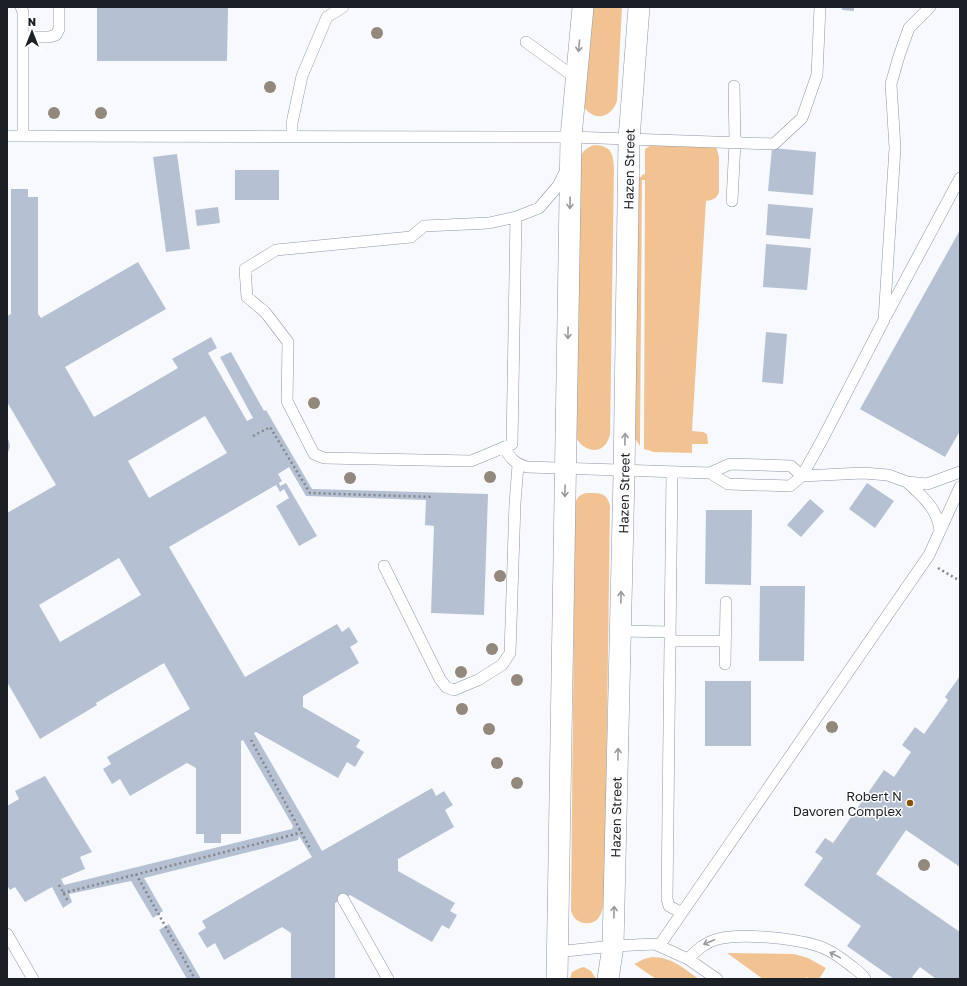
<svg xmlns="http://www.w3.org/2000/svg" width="967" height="986" font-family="'Golos Text',sans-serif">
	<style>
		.green { fill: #f1c393 }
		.building { fill: #b5c0d3; fill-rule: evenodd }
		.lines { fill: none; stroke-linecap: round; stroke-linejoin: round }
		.lane-casing { stroke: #8c97a8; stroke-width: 12 }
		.street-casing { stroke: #8c97a8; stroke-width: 22 }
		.path { stroke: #83868b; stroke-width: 2.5; stroke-dasharray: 2 3; stroke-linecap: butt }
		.lane { stroke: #fff; stroke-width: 11 }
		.street { stroke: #fff; stroke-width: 21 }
		.tree { fill: #93887c }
		.oneway { stroke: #989b9d }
		.poi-dot { fill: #885200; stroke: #fff; stroke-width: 1.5 }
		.labels { text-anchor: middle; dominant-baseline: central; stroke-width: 3; stroke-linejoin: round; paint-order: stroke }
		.street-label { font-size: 13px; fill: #1b2026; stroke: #fff }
		.poi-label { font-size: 13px; fill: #1b2026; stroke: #fff; text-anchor: end }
	</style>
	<rect width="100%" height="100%" fill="#f7f9fd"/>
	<path class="green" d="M587 7H622L617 101C611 118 595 122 584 107Z
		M654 143 716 146 719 157V192C717 199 712 200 706 201L692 431 703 432 707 434 708 444H692V453L654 452 644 449 645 180H642L640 446 634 437 637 177H641L642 175 645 174V149Z
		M594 145C611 146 613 152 614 168L610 434C606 455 586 454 576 438L581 155C584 150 588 147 594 145Z
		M587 493C599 493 607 492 610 506L605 876C604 891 608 927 584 923 577 922 573 917 571 911L575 504C576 498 580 494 587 493Z
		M727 953 794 954 808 958 826 968 819 979H810L807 977 805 979H763Z
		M652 957C672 957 683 968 699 979H656L634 964 644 959Z
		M584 967 591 971 596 979H570L572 972 580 968Z"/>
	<path class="building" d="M97 7H228L227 61H97Z
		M842 7H854V11L842 10Z
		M772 148 816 152 813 195 768 191Z
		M177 154 190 249 166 252 153 157Z
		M235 170H279V200H235Z
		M11 189H28V197H38V314L41 318 138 262 166 309 65 367 94 417 178 368 172 359 211 337 217 348 208 353 247 421 253 418 220 357 231 352 264 411 266 410 312 489 488 494 484 615 431 613 434 526 425 525 426 500 306 496 289 467 278 474 282 481 279 483 280 486 286 483 317 536 299 546 276 506 289 498 284 489 280 492 276 485 169 547 245 677 337 624 342 632 349 627 358 642 350 647 359 663 303 696V707L360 740 356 747 364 752 355 767 347 762 338 778 256 732 254 733 322 851 432 788 436 796 444 791 453 805 445 810 454 827 398 859V871L455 903 450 911 457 915 449 929 442 925 432 942 350 895 335 903V979H291V933L282 927 224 960 215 943 207 948 198 933 206 928 202 921 312 857 299 836 298 840 144 878 163 911 153 918 131 881 69 894 72 902 63 908 52 887 25 902 15 887 10 890 7 885V806L19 799 15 791 45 776 92 852 80 857 85 869 61 879 64 885 292 829 293 826 243 740 241 741V834H221V843H204V834H196V768L187 763 130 796 120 779 112 784 103 769 111 764 107 757 190 709 164 663 96 703 97 705 40 739 7 682V513L56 485 7 402V316L11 314ZM205 416 227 453 149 498 128 461ZM119 558 141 595 60 642 39 605Z
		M768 204 813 208 810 239 766 235Z
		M218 207 220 223 197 226 195 210Z
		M960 230V431L945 457 860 409Z
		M766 244 811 248 807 290 763 287Z
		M766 332 787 334 783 384 762 382Z
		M7 435 10 446 7 456Z
		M867 483 894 501 875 528 849 509Z
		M810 499 824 511 801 537 787 525Z
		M706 510H752L751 585 705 584Z
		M760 586H805L804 661H759Z
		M960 676V867L906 830 876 874 960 932V979H936L920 967 912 977 915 979H894L847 946 861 926 804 885 823 858 815 852 825 838 833 843 884 770 894 777 911 752 902 745 915 727 924 734 948 700 945 697Z
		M705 681H751V746H705Z
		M169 924 201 979H187L159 930Z"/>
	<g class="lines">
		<defs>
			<path id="lane" d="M21 7 23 12V135
				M23 37H49L56 35 59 29V7
				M526 42 577 79
				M7 136 571 137 774 144 802 118 817 75 820 7
				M292 136V123L302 76 327 17 343 7
				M732 201 735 142 734 86
				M516 217 489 223 424 226 411 237 276 250 245 269 247 297 265 312 288 342 287 401 314 454 324 458 471 461 512 444 516 217 539 208 558 186 566 170
				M886 316 960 178
				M504 447C510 458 515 464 527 467L710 473 730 464 791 466 802 476 790 486 728 484 710 473
				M672 472 667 899 669 906 682 913
				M802 476 822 440 884 320 895 148 891 84 899 56 909 28 930 7
				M802 476 863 473 888 475 907 482 927 484 960 472
				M907 482C923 497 937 508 940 530
				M384 566 440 679 446 687 454 690 478 680 502 665 510 653 515 503 518 465
				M621 631 670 632
				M670 641H725
				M725 664 726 602
				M343 899 388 979
				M7 934 33 979
				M659 946 929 555 960 487
				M556 952 613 946 655 944 688 959 717 979
				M688 959C697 950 705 942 718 939 742 933 791 938 815 945 827 948 840 957 850 965 855 969 862 973 865 979"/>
			<path id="street" d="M557 979 571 137 583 7
				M608 979 613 946 624 475 629 139 639 7"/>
		</defs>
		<use href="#lane" class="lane-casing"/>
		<use href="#street" class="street-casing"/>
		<path class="path" d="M253 436 270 427 310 493 433 497
			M938 568 960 581
			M251 740 311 850
			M136 874 195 979
			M59 885 68 901
			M63 893 296 834 300 829"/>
		<use href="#lane" class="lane"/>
		<use href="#street" class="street"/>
	</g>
	<g class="tree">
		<circle cx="377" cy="33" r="6"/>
		<circle cx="270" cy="87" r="6"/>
		<circle cx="54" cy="113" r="6"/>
		<circle cx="101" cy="113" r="6"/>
		<circle cx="314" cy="403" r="6"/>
		<circle cx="490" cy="477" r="6"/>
		<circle cx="350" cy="478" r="6"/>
		<circle cx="500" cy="576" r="6"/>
		<circle cx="492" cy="649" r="6"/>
		<circle cx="461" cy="672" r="6"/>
		<circle cx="517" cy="680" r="6"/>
		<circle cx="462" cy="709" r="6"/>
		<circle cx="832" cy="727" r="6"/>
		<circle cx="489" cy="729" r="6"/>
		<circle cx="497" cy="763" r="6"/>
		<circle cx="517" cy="783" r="6"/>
		<circle cx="924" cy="865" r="6"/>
	</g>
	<defs><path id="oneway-shaft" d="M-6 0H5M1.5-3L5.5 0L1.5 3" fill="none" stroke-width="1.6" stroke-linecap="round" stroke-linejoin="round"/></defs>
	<g class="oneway">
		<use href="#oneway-shaft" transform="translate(579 46) rotate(95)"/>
		<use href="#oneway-shaft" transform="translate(570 203) rotate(91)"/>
		<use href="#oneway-shaft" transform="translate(568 333) rotate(91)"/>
		<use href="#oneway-shaft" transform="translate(625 439) rotate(-89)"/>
		<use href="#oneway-shaft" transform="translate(565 491) rotate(91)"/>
		<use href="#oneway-shaft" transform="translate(621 597) rotate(-89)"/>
		<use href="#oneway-shaft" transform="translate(618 754) rotate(-89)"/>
		<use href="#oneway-shaft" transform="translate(614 912) rotate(-89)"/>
		<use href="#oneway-shaft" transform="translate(709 942) rotate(157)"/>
		<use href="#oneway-shaft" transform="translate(835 955) rotate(-152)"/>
	</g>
	<circle class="poi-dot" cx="910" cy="803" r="4"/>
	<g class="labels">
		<g class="street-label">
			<text transform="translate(629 169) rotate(-89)">Hazen Street</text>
			<text transform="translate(624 493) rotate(-89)">Hazen Street</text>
			<text transform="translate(616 817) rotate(-89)">Hazen Street</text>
		</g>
		<g class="poi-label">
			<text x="902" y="796">Robert N<tspan x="902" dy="15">Davoren Complex</tspan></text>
		</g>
	</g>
	<rect width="967" height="986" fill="none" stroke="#1b2026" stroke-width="16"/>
	<g transform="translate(32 32)" stroke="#ffffff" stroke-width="3" paint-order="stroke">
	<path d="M0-3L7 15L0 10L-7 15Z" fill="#1b2026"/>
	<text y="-6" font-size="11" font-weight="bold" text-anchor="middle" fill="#1b2026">N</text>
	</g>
</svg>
